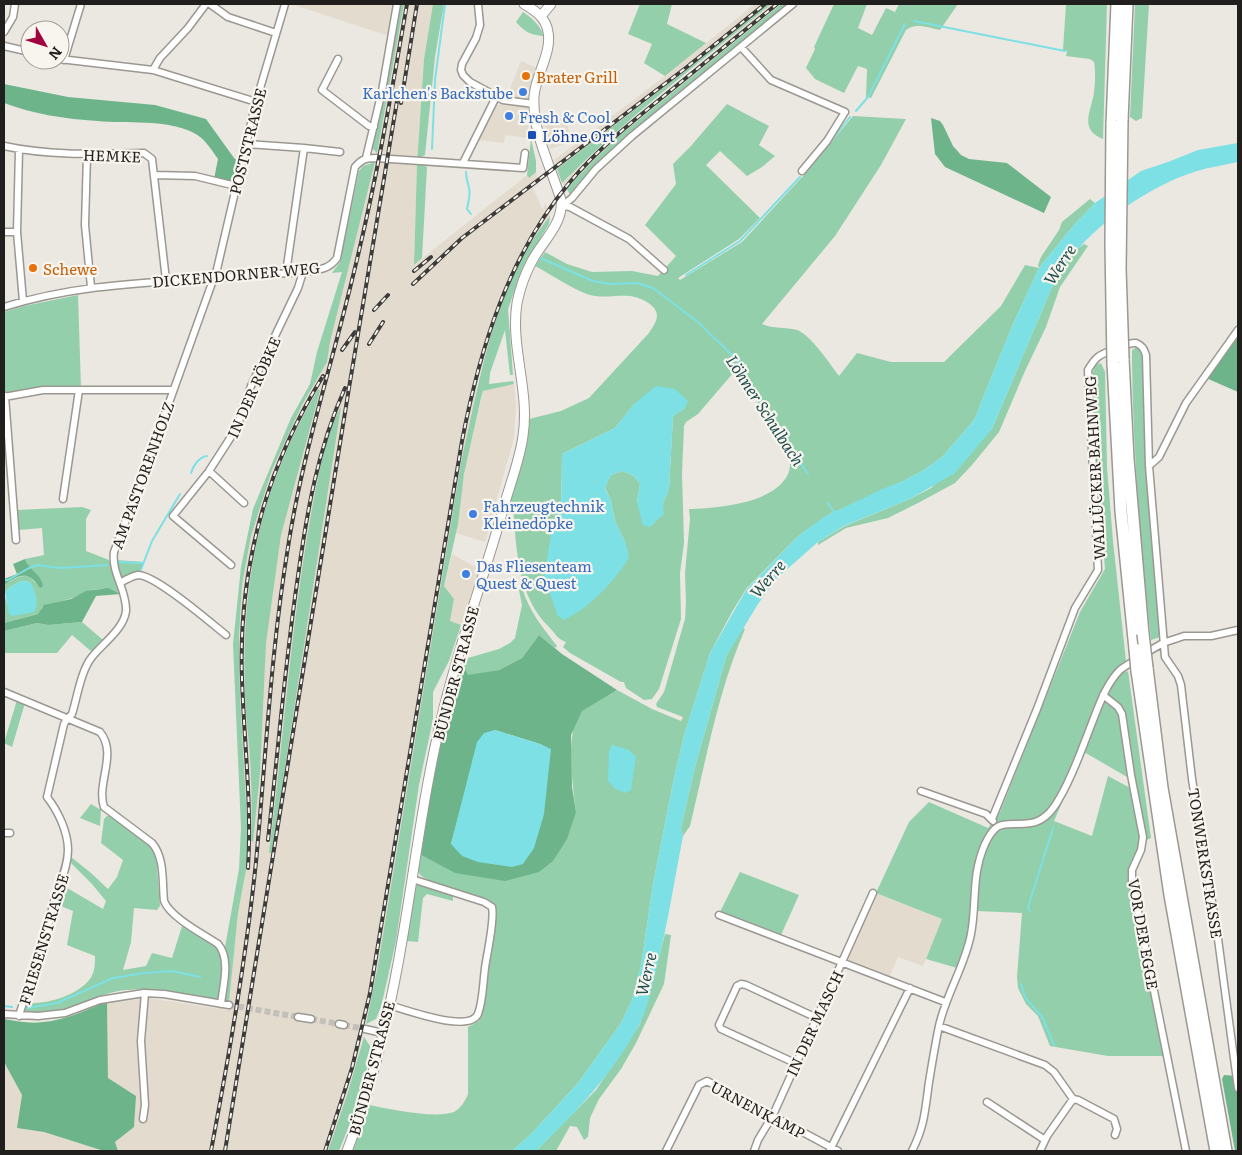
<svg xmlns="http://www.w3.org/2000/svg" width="1242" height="1155" font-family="Literata,serif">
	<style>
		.built { fill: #e3dcce }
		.green { fill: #94cfab; fill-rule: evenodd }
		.forest { fill: #6eb48a; fill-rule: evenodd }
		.water { fill: #7ce0e4 }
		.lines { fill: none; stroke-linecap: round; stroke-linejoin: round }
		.stream { stroke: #7ce0e4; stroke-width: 2 }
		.minor-tunnel { stroke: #c3bfba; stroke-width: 6; stroke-dasharray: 6 3; stroke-linecap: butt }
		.minor-casing { stroke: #9b9892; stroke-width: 9 }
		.secondary-casing { stroke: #9b9892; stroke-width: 11 }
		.motorway-casing { stroke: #9b9892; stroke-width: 14 }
		.minor { stroke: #fff; stroke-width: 6 }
		.secondary { stroke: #fff; stroke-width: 9 }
		.motorway { stroke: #fff; stroke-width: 11 }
		.rail-casing { stroke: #3e3c3a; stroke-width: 4 }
		.rail { stroke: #f8f4ee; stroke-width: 2; stroke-dasharray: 5.5; stroke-linecap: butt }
		.motorway-bridge-casing { stroke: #9b9892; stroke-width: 14; stroke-linecap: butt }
		.motorway-bridge { stroke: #fff; stroke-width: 11 }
		.food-dot { fill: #e8710a; stroke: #f8f4ee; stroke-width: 2 }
		.shop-dot { fill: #3f7fe0; stroke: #f8f4ee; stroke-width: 2 }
		.transit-dot { fill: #1a4fb4; stroke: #f8f4ee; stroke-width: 2 }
		.labels { text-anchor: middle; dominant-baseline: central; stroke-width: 4.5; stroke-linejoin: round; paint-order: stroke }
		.food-label { font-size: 15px; fill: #c56008; stroke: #f8f4ee; text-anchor: start }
		.shop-label { font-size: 15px; fill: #366cbe; stroke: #f8f4ee; text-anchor: start }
		.transit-label { font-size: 15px; fill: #164399; stroke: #f8f4ee; text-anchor: start }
		.street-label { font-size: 15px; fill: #211f1d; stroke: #f8f4ee }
		.water-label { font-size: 16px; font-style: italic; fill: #214f50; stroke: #f8f4ee }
	</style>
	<rect width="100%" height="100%" fill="#ebe7e1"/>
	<path class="built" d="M291 4H395L389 36Z
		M404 4H433L424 59 417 164 414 265 527 175 529 178 536 172 539 183 533 188 543 210 545 203 550 216 535 235 488 345 477 385 473 408 461 462 378 965 363 1037 347 1095 328 1151H118L114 1142 108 1078 107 1001 141 997 228 1010 238 913 245 878 247 820 240 696 239 636 242 585 251 536 272 470 302 405 327 362 330 342 375 162Z
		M755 4H768L684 72 557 169 554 160 665 76Z
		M771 4H781L638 120 575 179 567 189 562 183 592 154Z
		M521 61 537 68 528 105V138L505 135 504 143 478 140 492 109 497 105 504 104Z
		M542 114 567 120 570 143 550 149Z
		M514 384 516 405 514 438 485 542 456 533 464 474 483 391Z
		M452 554 479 569 461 625 450 622 454 599 444 586Z
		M876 893 942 919 923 966 898 957 889 978 847 961Z
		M4 1062 22 1095 18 1128 44 1132 104 1151H4Z"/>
	<path class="green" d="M399 4H404L377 153 372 148Z
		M433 4H444L435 57 425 155 421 157 420 164 427 167 422 258 414 265 417 164 424 59Z
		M640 4H672L667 24 706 43 665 76 644 63 652 44 628 34Z
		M768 4H771C700 62 627 118 562 183L557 169 684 72Z
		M781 4H788C715 65 632 123 570 195L567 189C583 170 601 153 619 136Z
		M834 4H867L858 28 872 35 886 8 895 12 899 4H958L940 30C930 28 915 22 906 30L871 98 866 97 867 69 858 66 844 93 815 79 806 68 815 49 814 47Z
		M1066 4H1107L1103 139C1081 130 1089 115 1093 98 1095 89 1096 72 1094 62L1090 59 1066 56 1067 51 1063 50Z
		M1135 4H1149L1142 118 1136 121 1130 117Z
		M523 12C533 19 539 24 544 36 530 35 525 32 516 22Z
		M727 104 769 126 759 145 775 156 762 167 747 176 720 151 706 165 760 218 739 239 678 278 680 280 742 242 803 176 853 116 906 119 881 165 835 236 762 324C773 329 785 327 797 330 810 334 830 364 839 376L857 353 891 362H944L1001 306 1025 265 1039 268 1038 265 1041 257 1059 230 1062 222 1090 199 1095 203 1074 225 1039 268 1013 324 974 420 943 456 924 470 903 481 830 514 798 536 746 589 732 612 710 653 685 732 675 773 653 884 641 966 632 1000 621 1023 578 1083 532 1133 512 1151H353L369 1105C389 1109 435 1119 454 1112 460 1109 466 1100 468 1094V1027L479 1021 494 908 453 891V901L427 894 423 898 418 942 407 941 414 887 428 880C414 873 419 870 421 855L456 873 576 812C573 788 564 725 583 709 593 702 606 696 617 690L652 709 681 721 683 717 657 707 656 704 664 692 685 619 686 602 685 573 690 519 689 509C717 508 774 504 788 474 791 467 790 459 789 451L738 372 740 370 747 367V364L739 366 698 414 686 422 684 426 682 473 684 543 680 573 681 619 659 689 652 699 644 700 626 688 624 682H621L570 653 563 647 566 642C557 639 555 633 549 627 517 596 516 546 513 504L510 500 527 438 529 419 561 411 589 398 649 333C652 328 657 322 657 315 656 304 639 297 630 296 616 295 600 299 587 294 569 287 552 275 535 266L545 252 567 264 592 272 632 271 658 276 676 256 645 225 676 184 673 164 690 147ZM635 403 685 408 673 416 669 489 663 503 637 502 640 484 634 476 622 471 611 475 605 487 611 501 615 521 626 544 551 535 561 512 562 454 615 428Z
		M531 139 536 161V172L529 178 527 175Z
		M375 162 330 342 327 362 302 405 272 470 251 536 242 585 239 636 240 696 247 820V865L238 913 229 1002 224 998 227 957 225 947 239 869 241 828 233 644 241 567 253 509 291 418 310 384 317 352 342 272 332 273 340 262 359 171 363 166Z
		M550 216 549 224 523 267 508 309 513 375H510L505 330 490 373 489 384 513 381 514 384 483 391 481 398 464 474 458 524 444 586 454 599 450 621 461 625 449 661 433 692V719L419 785 396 941 381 1007 376 1019 366 1024 378 965 461 462C481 377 493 286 550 216Z
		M1084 244 1088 246 1060 287 1046 327 1025 371 999 432 972 465 955 483 918 503 888 518 846 528 818 545V542L845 526 910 499 931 488 992 429 1058 273 1073 252Z
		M78 295 81 388 4 394V312L24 306Z
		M1137 347 1143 351 1160 637 1151 640C1141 547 1133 455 1132 362V350Z
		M1101 363 1105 372 1107 467 1113 541 1126 661 1124 662 1126 672 1128 671 1151 838 1141 842 1130 869 1165 1056H1108L1050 1046 1038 1016 1026 1004 1018 988 1017 977 1022 913 976 911C976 931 971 952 964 970L926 959 942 919 876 893 909 822 929 802 988 828 1000 812 1080 612 1105 569 1091 395C1091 384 1092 376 1095 365ZM1084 752 1134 781 1136 791 1108 776 1092 836 1054 821Z
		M318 389 320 391 281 535 266 643 260 773 253 842 251 841C252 814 252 786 250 758 249 736 245 715 245 694 241 579 260 489 318 389Z
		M341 407 272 851 271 854 269 852C284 738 291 622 312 509 318 479 325 432 341 407Z
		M82 507 91 510 86 519V551L109 560 121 594C97 583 91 592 69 599 60 602 51 604 42 607L41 611 38 614 4 623 5 618 4 585C12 580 26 570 34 581 36 583 38 586 40 588L25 559 44 555 42 528 19 530 17 510ZM21 581 30 582 35 594 11 615 5 597V592L10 587Z
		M116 560 144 562 139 573 121 578 118 572Z
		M522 588C529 611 543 628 557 646L555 648 539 635 522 658 499 670 468 676 461 660 499 649 510 643 515 638 522 605 519 590Z
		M82 622 103 640 92 652 72 635 57 653H4V631L37 623 48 625Z
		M742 628 745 629C718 691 706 760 690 826L683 836 681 828 695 767 726 657Z
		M17 700 25 703 12 747 4 743Z
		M91 804 101 810 100 826 80 818Z
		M107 816H111L152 848 156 854 160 906 157 910 134 908 131 942 123 970 146 966 152 953 172 958 183 923C194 931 221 944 223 958 224 968 219 990 218 1001 191 997 153 987 126 990 105 992 87 1002 68 1008 56 1012 41 1013 29 1013L24 1009V1003C45 1005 77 996 90 979 95 972 95 964 95 956L67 945 73 911 56 904 62 885 103 909 106 901 92 884 70 862 71 857 91 873 108 889 117 877 123 860 101 843 104 819Z
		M740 872 799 895 781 935 720 912Z
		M665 934 671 935 664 984 636 1043 621 1069 599 1099 590 1118 588 1137 584 1140 577 1127 570 1126 556 1151H536L596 1090 640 1024 652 985Z
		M364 1037 372 1049 358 1103 339 1151H328L347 1095Z"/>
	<path class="forest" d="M4 84 68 97 155 105 206 119 234 158 239 162 234 183 214 179 218 159C211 149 204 137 192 132 165 119 127 124 97 121 66 119 33 114 4 103Z
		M931 118 940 121 943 125 953 146 961 155 969 159 1007 163 1051 197 1044 213 945 167 935 154Z
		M1238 334V392L1206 378Z
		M25 559C29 570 41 574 43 586L40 588C37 585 35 580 31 578 21 572 12 580 4 585V579L17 574 13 564Z
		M108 588 121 594 96 596 82 622 48 625 37 623 4 631V623L38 614 44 605 71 599 86 591Z
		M539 635 562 654 617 690 582 711 571 735 572 787 576 812 567 839 553 861 539 872 505 881 455 873 421 855 434 769 461 660 468 675 499 670 522 658ZM495 730 540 744 551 750 451 844 464 796Z
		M107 1001 108 1078 136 1096 134 1127 115 1142 118 1151H104L44 1132 17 1128 22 1095 4 1062V1019C17 1021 30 1024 43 1022 66 1020 87 1010 107 1001Z
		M1224 1075 1236 1076 1238 1091V1151H1235L1222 1079Z"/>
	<path class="water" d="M1238 143V162C1225 165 1210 167 1197 171 1143 188 1091 228 1058 273L992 429 955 473 910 499 844 526 818 542 776 579 758 604 726 657 695 767 681 828 683 836C674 882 667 929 655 974 651 991 647 1010 639 1025 613 1074 575 1113 536 1151H512L532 1133 578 1083 621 1023 632 1000 641 966 653 884 675 773 685 732 710 653 746 590 798 536 824 517 882 489 903 481 924 470 943 456 974 420 1013 324 1039 268 1074 225 1095 203 1141 171 1168 162 1198 150Z
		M656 386 675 389 688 401 685 408 673 416 669 489 663 503 664 514 650 527 643 525 637 502 640 484 634 476 622 471 611 475 605 488 611 501 615 521 626 544 629 558C614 581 590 608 564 620L558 616 544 577 551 535 561 512 562 454 615 428 635 403Z
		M21 581 30 582C35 591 40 602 34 612L13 616 9 614 5 592 10 587Z
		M495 730 540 744 551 749 544 814 534 848 523 864 512 867 478 862 462 856 451 844 477 742 484 733Z
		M612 745 629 750 636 757 631 790 625 793 614 788 608 781 609 751Z"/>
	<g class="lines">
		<path class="stream" d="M914 21 1065 51
			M856 111 868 97 905 24
			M830 142 850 117
			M432 149 435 80 445 4
			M466 172C466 179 468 182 469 188 471 195 468 202 467 209L471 214
			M540 258 593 281 610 284 637 283 653 288 699 323 738 361 754 394 808 474
			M686 275 740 241 800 177
			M191 473C193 466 199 457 207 456
			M827 502 835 513
			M117 562 142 563
			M140 572 152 541 180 494
			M4 580H8L29 568 38 565 60 568 107 565
			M1030 912 1028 907 1053 828
			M1021 984 1025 997 1042 1017 1054 1045
			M4 1006 12 1007
			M28 1008 57 1003 113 978 145 973 172 971 200 977"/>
		<path class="minor-tunnel" d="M229 1005 298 1017
			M311 1019 339 1024
			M344 1025 365 1029"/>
		<defs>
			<path id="minor" d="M210 4 228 17 276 33
				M478 4 480 25 476 38 462 64 461 70 463 75 470 82 503 100 534 104
				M4 32 13 17 15 4
				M4 46 30 52
				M741 47 771 80 845 112 827 141 802 171
				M60 59 153 70 256 102
				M338 59 322 90 369 126 374 127
				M64 60 81 4
				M153 70 160 58 188 28 206 4
				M246 144 304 148 340 152
				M4 146C50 156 98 154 144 153L152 159 166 280
				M19 150 17 232 23 301
				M87 155 85 225 91 287
				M366 158 382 91 397 4
				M463 163 496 97
				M155 175 195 176 236 186
				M562 206 572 198 596 169 632 136 793 4
				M562 206 570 207 629 239 664 270
				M4 232H17
				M286 273 304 148
				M4 307C74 285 142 283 215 278 244 276 274 274 303 272 317 270 329 270 337 258L355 167C362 159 366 158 376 158L523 168 525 153
				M5 396 16 540
				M4 397 43 390H173
				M1149 466 1159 457 1186 403 1238 330
				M209 471 244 503
				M63 499 79 390
				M231 565 173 516 209 471 238 426 243 407 251 386 298 288 303 272
				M120 583C125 580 132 576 138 575 156 575 211 623 226 635
				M1144 654 1163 643 1184 636H1211L1238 630
				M4 692 100 732C118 754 96 783 104 807L152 843C165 858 162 882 164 901 170 917 203 934 218 944 231 959 223 986 221 1004
				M1103 695 1118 707 1122 714 1131 775 1143 837 1141 850 1132 870V881L1186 1151
				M921 791 986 814 993 821
				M992 819 1037 709 1075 608 1098 570 1088 370C1091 365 1093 361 1098 357 1103 353 1130 342 1136 343 1142 345 1144 349 1146 355L1149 466 1165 657 1178 676 1181 685 1192 779 1218 939 1238 1088
				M4 833H10
				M719 915 945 1002
				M389 1005C404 1009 469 1034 478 1014 483 1001 483 983 485 968 487 953 495 920 492 907L484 902 412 879
				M4 1014 38 1016 65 1013 100 1000 144 993 164 994 229 1005
				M19 1016C25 993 36 973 43 950 47 933 50 915 55 898 60 882 68 867 68 850 68 832 58 811 47 797L64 724 67 719 72 714C77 698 81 670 92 657 102 644 124 629 126 611 127 590 111 573 114 552L146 467 217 269 256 102 285 4
				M298 1017 311 1019
				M339 1024 344 1025
				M939 1026 1045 1065 1054 1072 1073 1099 1078 1100 1114 1119 1117 1129 1115 1135
				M365 1029 383 1033
				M795 1063 721 1029 719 1025 737 986 741 984 746 985 817 1018
				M987 1102 1045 1140
				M143 1119 145 1105 141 1041 145 993
				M830 1150 910 988
				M666 1151 699 1085 707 1081 838 1151
				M754 1151 758 1140 773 1115 873 893
				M912 1151C925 1125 925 1110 929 1082 932 1064 935 1045 939 1026 946 994 965 966 971 934 977 902 971 876 985 844 998 816 1007 827 1031 823 1044 821 1053 810 1059 799 1073 776 1082 748 1092 723 1099 705 1106 684 1120 670 1125 666 1131 663 1136 659
				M1040 1151 1047 1136 1073 1099"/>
			<path id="secondary" d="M541 16 551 4
				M347 1151C373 1084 390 1012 402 941 415 866 424 790 442 716 459 644 485 574 505 503 511 481 520 459 523 436 530 391 510 347 517 303 520 288 525 274 532 261 542 242 564 223 561 200 551 167 532 132 534 96 536 74 552 53 548 32 546 18 536 11 524 4"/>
			<path id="motorway" d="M1122 120 1127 4
				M1112 124 1117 4
				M1123 359 1128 459 1143 634
				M1113 363 1121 511 1135 649
				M1147 668 1162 788 1226 1151
				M1137 671 1170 895 1216 1151"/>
		</defs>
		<use href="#minor" class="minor-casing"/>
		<use href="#secondary" class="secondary-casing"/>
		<use href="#motorway" class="motorway-casing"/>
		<use href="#minor" class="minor"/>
		<use href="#secondary" class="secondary"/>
		<use href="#motorway" class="motorway"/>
		<defs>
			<path id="rail" d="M401 103 417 4
				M414 271 431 257
				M413 284 462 238 687 67 765 4
				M374 310 388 295
				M369 344 383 322
				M342 350 355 332
				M268 840C278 752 285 663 298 576 307 511 318 448 345 388
				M248 868C252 805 244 742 242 679 238 570 266 468 323 376
				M211 1151C229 1055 246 959 256 862 266 755 271 648 289 541 303 453 331 367 352 280 375 188 391 96 407 4
				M225 1151 349 388 398 95
				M325 1151 352 1068 370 993 462 441C480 348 508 256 570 182 596 151 628 125 659 100 698 68 738 36 777 4"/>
		</defs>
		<use href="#rail" class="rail-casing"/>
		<use href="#rail" class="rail"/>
		<defs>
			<path id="motorway-bridge" d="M1122 120 1120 269 1123 359
				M1112 124 1111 244 1113 363
				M1143 634 1147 668
				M1135 649 1137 671"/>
		</defs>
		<use href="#motorway-bridge" class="motorway-bridge-casing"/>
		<use href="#motorway-bridge" class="motorway-bridge"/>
	</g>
	<g class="food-dot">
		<circle cx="526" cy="76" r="5"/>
		<circle cx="33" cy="268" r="5"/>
	</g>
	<g class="shop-dot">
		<circle cx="523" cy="92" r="5"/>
		<circle cx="509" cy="116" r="5"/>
		<circle cx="473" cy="514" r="5"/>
		<circle cx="466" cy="574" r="5"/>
	</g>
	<rect class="transit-dot" x="527" y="130" width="10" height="10" rx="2.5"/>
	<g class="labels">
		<g class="food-label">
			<text x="536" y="76">Brater Grill</text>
			<text x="43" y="268">Schewe</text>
		</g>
		<g class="shop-label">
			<text x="513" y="92" text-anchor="end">Karlchen's Backstube</text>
			<text x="519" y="116">Fresh &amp; Cool</text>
			<text x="483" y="505">Fahrzeugtechnik<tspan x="483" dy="17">Kleinedöpke</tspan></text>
			<text x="476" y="565">Das Fliesenteam<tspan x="476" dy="17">Quest &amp; Quest</tspan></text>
		</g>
		<g class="transit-label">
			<text x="542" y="135">Löhne Ort</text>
		</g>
		<g class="street-label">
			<text transform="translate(247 141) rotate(-76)">POSTSTRASSE</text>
			<text transform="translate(112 155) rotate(2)">HEMKE</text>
			<text transform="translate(236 274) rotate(-5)">DICKENDORNER WEG</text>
			<text transform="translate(253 387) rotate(-66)">IN DER RÖBKE</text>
			<text transform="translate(1094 468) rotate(-93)">WALLÜCKER BAHNWEG</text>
			<text transform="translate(142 475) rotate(-70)">AM PASTORENHOLZ</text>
			<text transform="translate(455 673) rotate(-75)">BÜNDER STRASSE</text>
			<text transform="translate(1206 863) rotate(81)">TONWERKSTRASSE</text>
			<text transform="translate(1144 934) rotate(80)">VOR DER EGGE</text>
			<text transform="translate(43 939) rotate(-73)">FRIESENSTRASSE</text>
			<text transform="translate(814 1023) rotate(-65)">IN DER MASCH</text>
			<text transform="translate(371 1068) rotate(-75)">BÜNDER STRASSE</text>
			<text transform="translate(758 1109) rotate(28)">URNENKAMP</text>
		</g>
		<g class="water-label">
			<text transform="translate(1059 264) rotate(-57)">Werre</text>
			<text transform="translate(766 410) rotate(57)">Löhner Schulbach</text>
			<text transform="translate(767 578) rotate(-49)">Werre</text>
			<text transform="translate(645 974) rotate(-77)">Werre</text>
		</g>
	</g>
	<rect width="1242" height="1155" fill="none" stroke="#211f1d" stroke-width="10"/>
	<g transform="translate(45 45) rotate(129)"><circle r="24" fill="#f8f4ee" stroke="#a29f9a"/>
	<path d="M0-4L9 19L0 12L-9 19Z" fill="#a1023f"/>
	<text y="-8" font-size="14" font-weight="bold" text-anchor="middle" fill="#211f1d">N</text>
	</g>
</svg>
